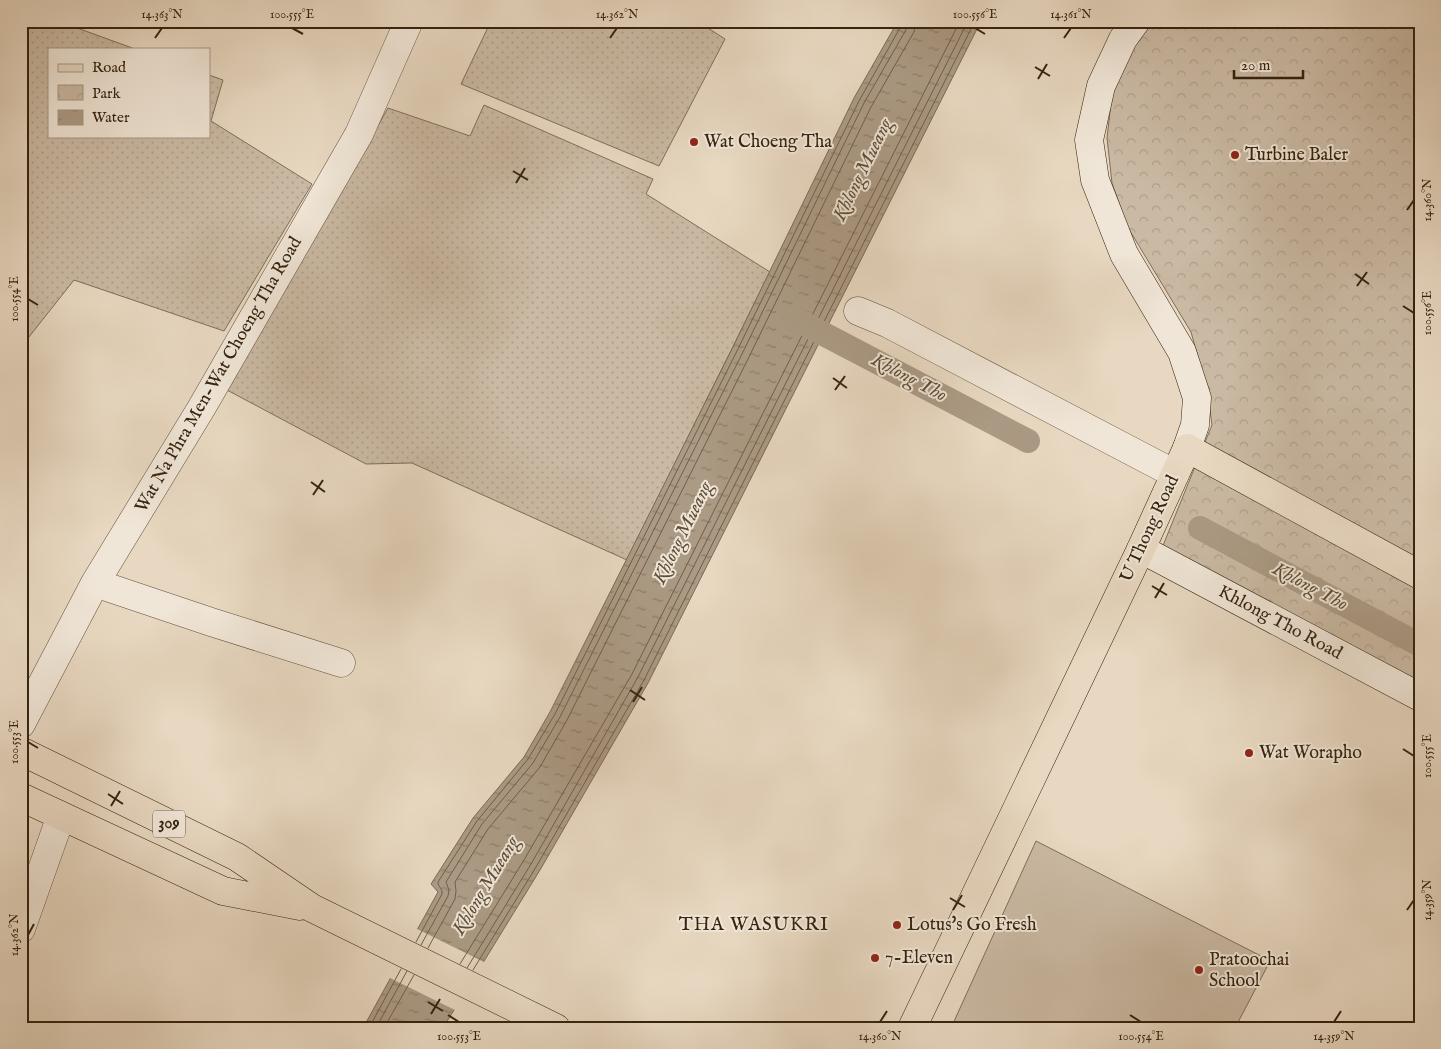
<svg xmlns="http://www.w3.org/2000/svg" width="1441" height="1049" font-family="'IM FELL English',serif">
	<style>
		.grass { fill: url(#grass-dots); stroke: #806e59 }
		.park { fill: url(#park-crowns); stroke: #806e59 }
		.pitch { fill: #cab9a3; stroke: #806e59 }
		.water { fill: url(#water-ripples); stroke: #7c6a55 }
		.pier { fill: #e8d8c1 }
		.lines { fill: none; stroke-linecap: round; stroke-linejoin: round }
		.shore { stroke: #705e4a; stroke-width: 1 }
		.canal { stroke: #ab9a84; stroke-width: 24 }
		.street-casing { stroke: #62503c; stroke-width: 29 }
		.secondary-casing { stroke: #35230f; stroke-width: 29 }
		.primary-casing { stroke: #35230f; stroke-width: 29 }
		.street { stroke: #f0e6d7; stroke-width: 28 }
		.secondary { stroke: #f0e6d7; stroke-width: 28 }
		.primary { stroke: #e8d8c1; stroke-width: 28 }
		.ticks { fill: none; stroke: #35230f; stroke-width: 2 }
		.poi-dot { fill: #8f2418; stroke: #f0e6d7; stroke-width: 2 }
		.labels { text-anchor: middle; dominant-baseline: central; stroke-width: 4; stroke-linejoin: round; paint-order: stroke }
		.shield { fill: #f0e6d7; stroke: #6d5e4b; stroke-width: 1 }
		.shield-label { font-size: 16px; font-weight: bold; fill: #35230f }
		.poi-label { font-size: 18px; fill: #35230f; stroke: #f0e6d7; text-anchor: start }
		.street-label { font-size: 18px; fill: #35230f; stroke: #f0e6d7 }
		.water-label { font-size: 19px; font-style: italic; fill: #5e4d38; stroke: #f0e6d7 }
		.neighbourhood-label { font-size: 19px; letter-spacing: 1px; fill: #35230f; stroke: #f0e6d7 }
		.neatline { fill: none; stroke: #35230f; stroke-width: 2 }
		.ticks-label { font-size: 12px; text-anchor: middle; fill: #35230f }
	</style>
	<defs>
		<pattern id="grass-dots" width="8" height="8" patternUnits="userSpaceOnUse" patternTransform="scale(1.25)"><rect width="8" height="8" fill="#cab9a3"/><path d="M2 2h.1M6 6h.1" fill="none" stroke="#ae9f8b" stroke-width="1.8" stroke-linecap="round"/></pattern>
		<pattern id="park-crowns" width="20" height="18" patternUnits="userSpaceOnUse" patternTransform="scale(1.25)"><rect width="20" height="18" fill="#cab9a3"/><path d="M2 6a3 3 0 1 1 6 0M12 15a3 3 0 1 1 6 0" fill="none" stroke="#ae9f8b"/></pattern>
		<pattern id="water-ripples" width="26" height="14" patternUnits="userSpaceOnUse" patternTransform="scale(1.25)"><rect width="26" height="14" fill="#ab9a84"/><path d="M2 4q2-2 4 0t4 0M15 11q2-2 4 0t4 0" fill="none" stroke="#8c7d6a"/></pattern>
	</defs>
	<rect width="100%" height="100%" fill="#e8d8c1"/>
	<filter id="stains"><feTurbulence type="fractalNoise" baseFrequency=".004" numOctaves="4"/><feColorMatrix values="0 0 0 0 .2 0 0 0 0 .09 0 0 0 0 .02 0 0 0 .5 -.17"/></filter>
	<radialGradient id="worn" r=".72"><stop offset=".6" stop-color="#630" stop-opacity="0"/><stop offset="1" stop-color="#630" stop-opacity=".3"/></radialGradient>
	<path class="grass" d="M21 21H58L135 49H49V136H209V75L223 80 211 121 312 184 224 331 74 280 21 347Z
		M491 21H697L725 39 659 166 461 84Z
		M484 105 653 179 646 194 770 272 627 560 412 463 366 464 227 390 388 108 470 136Z"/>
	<path class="park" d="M1151 21H1420V685L1162 548 1212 425 1207 389 1191 332 1127 226 1112 183 1107 138 1112 94 1134 44Z"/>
	<path class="pitch" d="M1036 841 1261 956 1267 967 1235 1028H951Z"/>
	<path class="water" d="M898 21H981L648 683 540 870 443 1028H363L438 892 431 884 473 818 524 757 550 712 731 351 854 98Z"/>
	<path class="pier" d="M415 928 486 963 457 1011 388 977Z"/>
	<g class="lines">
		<path class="shore" d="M416 942 442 894C443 889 438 887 438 882L477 821 528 759 555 714 736 353 859 101 901 26 902 21
			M421 945 448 896 449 890 446 882 482 824 533 763 560 717 741 356 864 103 907 28 908 21
			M428 948 455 899 456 891 455 882 488 829 540 767 567 720 748 359 871 107 914 32 916 21
			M460 964 524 860 632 674 960 21
			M467 968 531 864 638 677 968 21
			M473 970 536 867 644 680 975 21
			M369 1028 401 969
			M376 1028 407 971
			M384 1028 414 975"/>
		<path class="canal" d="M795 319 1028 441
			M1200 528 1420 645"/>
		<defs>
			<path id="street" d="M858 311 887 323 1175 474
				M95 583 211 622 341 663
				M21 724 95 583 202 407 359 134 409 21
				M21 929 61 816"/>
			<path id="secondary" d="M1136 21 1123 39 1101 86 1089 140 1095 180 1124 254 1182 352 1197 398 1195 425 1187 448
				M1141 549 1420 697"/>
			<path id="primary" d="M21 751 237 857 312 908 556 1028
				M21 797 223 891 300 906
				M912 1028 1141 549 1187 448 1420 575"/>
		</defs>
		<use href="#street" class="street-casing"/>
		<use href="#secondary" class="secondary-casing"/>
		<use href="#primary" class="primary-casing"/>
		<use href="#street" class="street"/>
		<use href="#secondary" class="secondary"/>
		<use href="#primary" class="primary"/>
	</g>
	<path class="ticks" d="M292 28 303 34M975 28 985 34M155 38 162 28M610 38 617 28M1064 38 1071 28M1035 67 1050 76M1038 79 1047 64M513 171 528 180M516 183 525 168M1407 210 1414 200M1355 274 1369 284M1357 286 1367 272M28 299 38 305M1403 306 1414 313M833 378 847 388M835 390 845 376M311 482 325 492M313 495 323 480M1152 586 1167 595M1155 598 1164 583M630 690 645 700M633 702 642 687M28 742 38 748M1403 749 1414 756M108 794 123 804M111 806 120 791M950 898 965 907M953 910 962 895M1407 910 1414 900M28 935 34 924M428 1002 443 1011M431 1014 440 999M448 1015 459 1022M1130 1015 1141 1022M880 1022 887 1011M1334 1022 1341 1011"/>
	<g class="poi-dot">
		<circle cx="694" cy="142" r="5"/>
		<circle cx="1235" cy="155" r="5"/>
		<circle cx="1249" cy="753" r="5"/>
		<circle cx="897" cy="925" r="5"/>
		<circle cx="875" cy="958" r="5"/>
		<circle cx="1199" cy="970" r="5"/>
	</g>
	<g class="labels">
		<rect class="shield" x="153" y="810.5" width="32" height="27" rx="4"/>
		<g class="shield-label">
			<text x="169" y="824">309</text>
		</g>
		<g class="poi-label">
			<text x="704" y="142">Wat Choeng Tha</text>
			<text x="1245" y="155">Turbine Baler</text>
			<text x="1259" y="753">Wat Worapho</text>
			<text x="907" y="925">Lotus's Go Fresh</text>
			<text x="885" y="958">7-Eleven</text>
			<text x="1209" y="960">Pratoochai<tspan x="1209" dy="21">School</tspan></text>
		</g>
		<g class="street-label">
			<text transform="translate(219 375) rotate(-60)">Wat Na Phra Men-Wat Choeng Tha Road</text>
			<text transform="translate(1150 529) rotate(-65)">U Thong Road</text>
			<text transform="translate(1280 623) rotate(28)">Khlong Tho Road</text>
		</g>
		<g class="water-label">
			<text transform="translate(863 170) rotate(-64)">Khlong Mueang</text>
			<text transform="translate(909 378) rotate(28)">Khlong Tho</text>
			<text transform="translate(683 533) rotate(-64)">Khlong Mueang</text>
			<text transform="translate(1310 587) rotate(28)">Khlong Tho</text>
			<text transform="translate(486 886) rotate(-59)">Khlong Mueang</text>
		</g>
		<g class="neighbourhood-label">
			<text x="754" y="925">THA WASUKRI</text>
		</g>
	</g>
	<rect width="1441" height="1049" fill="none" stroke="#e8d8c1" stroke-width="55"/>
	<rect x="48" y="48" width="162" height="90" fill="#f0e6d7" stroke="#a59887"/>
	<rect x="58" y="64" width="25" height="8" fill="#e8d8c1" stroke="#a59887"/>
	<text x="92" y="72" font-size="15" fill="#35230f">Road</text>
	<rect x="58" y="85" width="25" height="15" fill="url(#park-crowns)" stroke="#a59887"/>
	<text x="92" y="98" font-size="15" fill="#35230f">Park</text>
	<rect x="58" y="110" width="25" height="15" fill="url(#water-ripples)" stroke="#a59887"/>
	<text x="92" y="122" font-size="15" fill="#35230f">Water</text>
	<path d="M1234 70v8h69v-8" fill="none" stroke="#35230f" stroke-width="2.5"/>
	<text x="1241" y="70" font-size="15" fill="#35230f" stroke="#f0e6d7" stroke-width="4" paint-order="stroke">20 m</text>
	<rect x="28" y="28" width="1386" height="994" class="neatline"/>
	<g class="ticks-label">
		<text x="162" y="18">14.363°N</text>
		<text x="292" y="18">100.555°E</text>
		<text x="617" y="18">14.362°N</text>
		<text x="975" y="18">100.556°E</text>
		<text x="1071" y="18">14.361°N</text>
		<text transform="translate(1427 200) rotate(-90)" y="4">14.360°N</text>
		<text transform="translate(14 299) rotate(-90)" y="4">100.554°E</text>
		<text transform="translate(1427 313) rotate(-90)" y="4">100.556°E</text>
		<text transform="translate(14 742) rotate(-90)" y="4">100.553°E</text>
		<text transform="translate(1427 756) rotate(-90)" y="4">100.555°E</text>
		<text transform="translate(1427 900) rotate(-90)" y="4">14.359°N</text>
		<text transform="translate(14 935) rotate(-90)" y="4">14.362°N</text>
		<text x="459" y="1040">100.553°E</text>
		<text x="880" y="1040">14.360°N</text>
		<text x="1141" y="1040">100.554°E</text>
		<text x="1334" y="1040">14.359°N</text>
	</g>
	<rect width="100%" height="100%" filter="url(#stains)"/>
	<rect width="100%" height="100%" fill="url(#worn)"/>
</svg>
